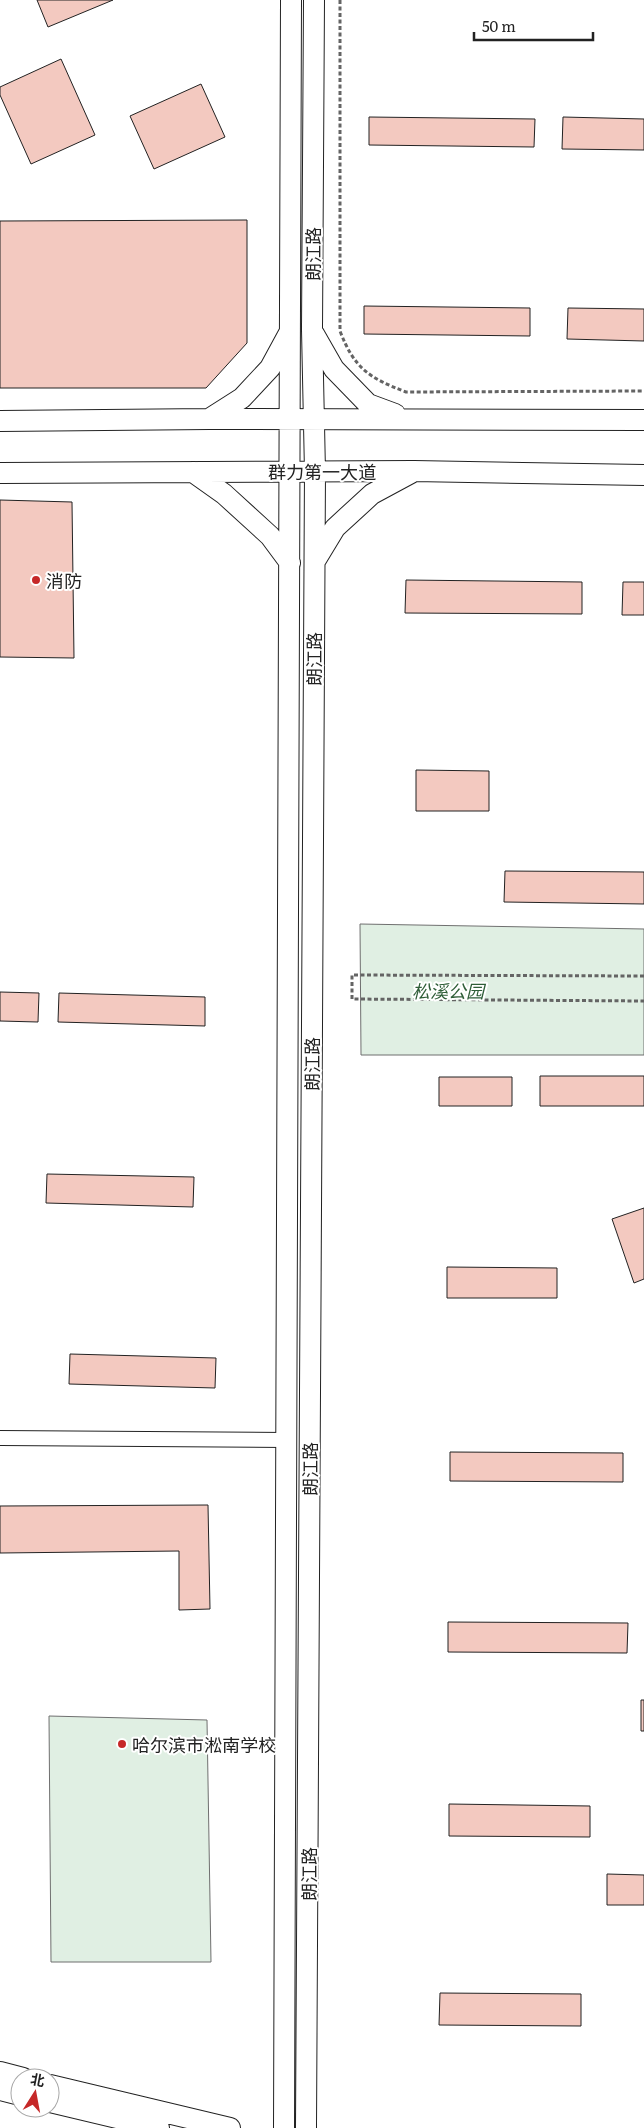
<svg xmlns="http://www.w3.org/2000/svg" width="644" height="2128" font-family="Literata,'Noto Sans SC',serif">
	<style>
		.green { fill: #e0efe3; stroke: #6f6f6f }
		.building { fill: #f3c9c0; stroke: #222 }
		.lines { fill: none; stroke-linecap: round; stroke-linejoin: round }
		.minor-casing { stroke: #222; stroke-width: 16 }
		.secondary-casing { stroke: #222; stroke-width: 22 }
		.path { stroke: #646464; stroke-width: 3; stroke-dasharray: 4 2.5; stroke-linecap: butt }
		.minor { stroke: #fff; stroke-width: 14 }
		.secondary { stroke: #fff; stroke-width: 20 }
		.poi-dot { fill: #c62828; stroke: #fff; stroke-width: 2 }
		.labels { text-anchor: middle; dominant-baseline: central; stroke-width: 4; stroke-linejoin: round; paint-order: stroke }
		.street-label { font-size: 18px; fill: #222; stroke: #fff }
		.poi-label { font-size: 18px; fill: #222; stroke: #fff; text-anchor: start }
		.park-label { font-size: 18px; font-style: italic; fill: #2f5e38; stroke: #fff }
	</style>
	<rect width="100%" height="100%" fill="#fff"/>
	<path class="green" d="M360 924 644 929V1055H361Z
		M49 1716 207 1720 211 1962H51Z"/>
	<path class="building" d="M37 0H113L48 27Z
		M61 59 95 135 31 164 0 95V87Z
		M201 84 225 137 154 169 130 116Z
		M369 117 535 119 534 147 369 145Z
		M563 117 644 119V150L562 149Z
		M247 220V343L206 388H0V221Z
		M364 306 530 308V336L364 334Z
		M568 308 644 309V341L567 339Z
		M0 500 72 502 74 658 0 657Z
		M406 580 582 582V614L405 613Z
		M623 582H644V615H622Z
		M416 770 489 771V811H416Z
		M505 871 644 872V904L504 902Z
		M0 992 39 993 38 1022 0 1021Z
		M59 993 205 997V1026L58 1022Z
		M540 1076H644V1106H540Z
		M439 1077H512V1106H439Z
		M47 1174 194 1177 193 1207 46 1203Z
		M644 1208V1279L634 1283 612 1219Z
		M447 1267 557 1268V1298H447Z
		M70 1354 216 1358 215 1388 69 1384Z
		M450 1452 623 1453V1482L450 1481Z
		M208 1505 210 1609 179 1610V1551L0 1553V1506Z
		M448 1622 628 1623 627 1653 448 1652Z
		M641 1700H644V1731H641Z
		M449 1804 590 1806V1837L449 1836Z
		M607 1874 644 1875V1905H607Z
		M440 1993 581 1994V2026L439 2025Z"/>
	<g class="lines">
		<defs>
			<path id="minor" d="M0 1438 287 1440"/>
			<path id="secondary" d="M314 334 334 369 368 404 395 414
				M209 419 242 398 270 368 289 333
				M0 421 209 419 644 420
				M193 472 224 494 270 536 290 563
				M0 473 414 471 644 475
				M315 561 335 528 372 494 411 473
				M0 2072 23 2078
				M50 2085 230 2128
				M0 2090 20 2095
				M50 2102 159 2128
				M284 2128 291 0
				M306 2128 315 472 312 330 314 0"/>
		</defs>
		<use href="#minor" class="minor-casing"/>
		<use href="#secondary" class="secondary-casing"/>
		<path class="path" d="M340 0V331C354 368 369 378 406 392L644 391
			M644 976 352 975V999L644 1001"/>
		<use href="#minor" class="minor"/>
		<use href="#secondary" class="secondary"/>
	</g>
	<g class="poi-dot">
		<circle cx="36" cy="580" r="5"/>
		<circle cx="122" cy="1744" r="5"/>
	</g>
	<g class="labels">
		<g class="street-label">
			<text transform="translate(312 254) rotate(-90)">朗江路</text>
			<text x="322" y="471">群力第一大道</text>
			<text transform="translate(313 659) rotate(-90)">朗江路</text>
			<text transform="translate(311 1064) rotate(-90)">朗江路</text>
			<text transform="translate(309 1469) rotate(-90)">朗江路</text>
			<text transform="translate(308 1874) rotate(-90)">朗江路</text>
		</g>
		<g class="poi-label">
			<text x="46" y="580">消防</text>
			<text x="132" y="1744">哈尔滨市淞南学校</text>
		</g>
		<g class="park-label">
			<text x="448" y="990">松溪公园</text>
		</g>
	</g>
	<g transform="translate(35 2093) rotate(11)"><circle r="24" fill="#ffffff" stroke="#a7a7a7"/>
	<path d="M0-4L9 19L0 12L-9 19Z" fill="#c62828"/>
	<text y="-8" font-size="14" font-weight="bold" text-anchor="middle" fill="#222222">北</text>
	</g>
	<path d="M474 32v8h119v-8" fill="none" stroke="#222222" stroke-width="2.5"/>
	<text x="482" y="32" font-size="15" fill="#222222" stroke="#ffffff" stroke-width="4" paint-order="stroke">50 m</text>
</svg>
